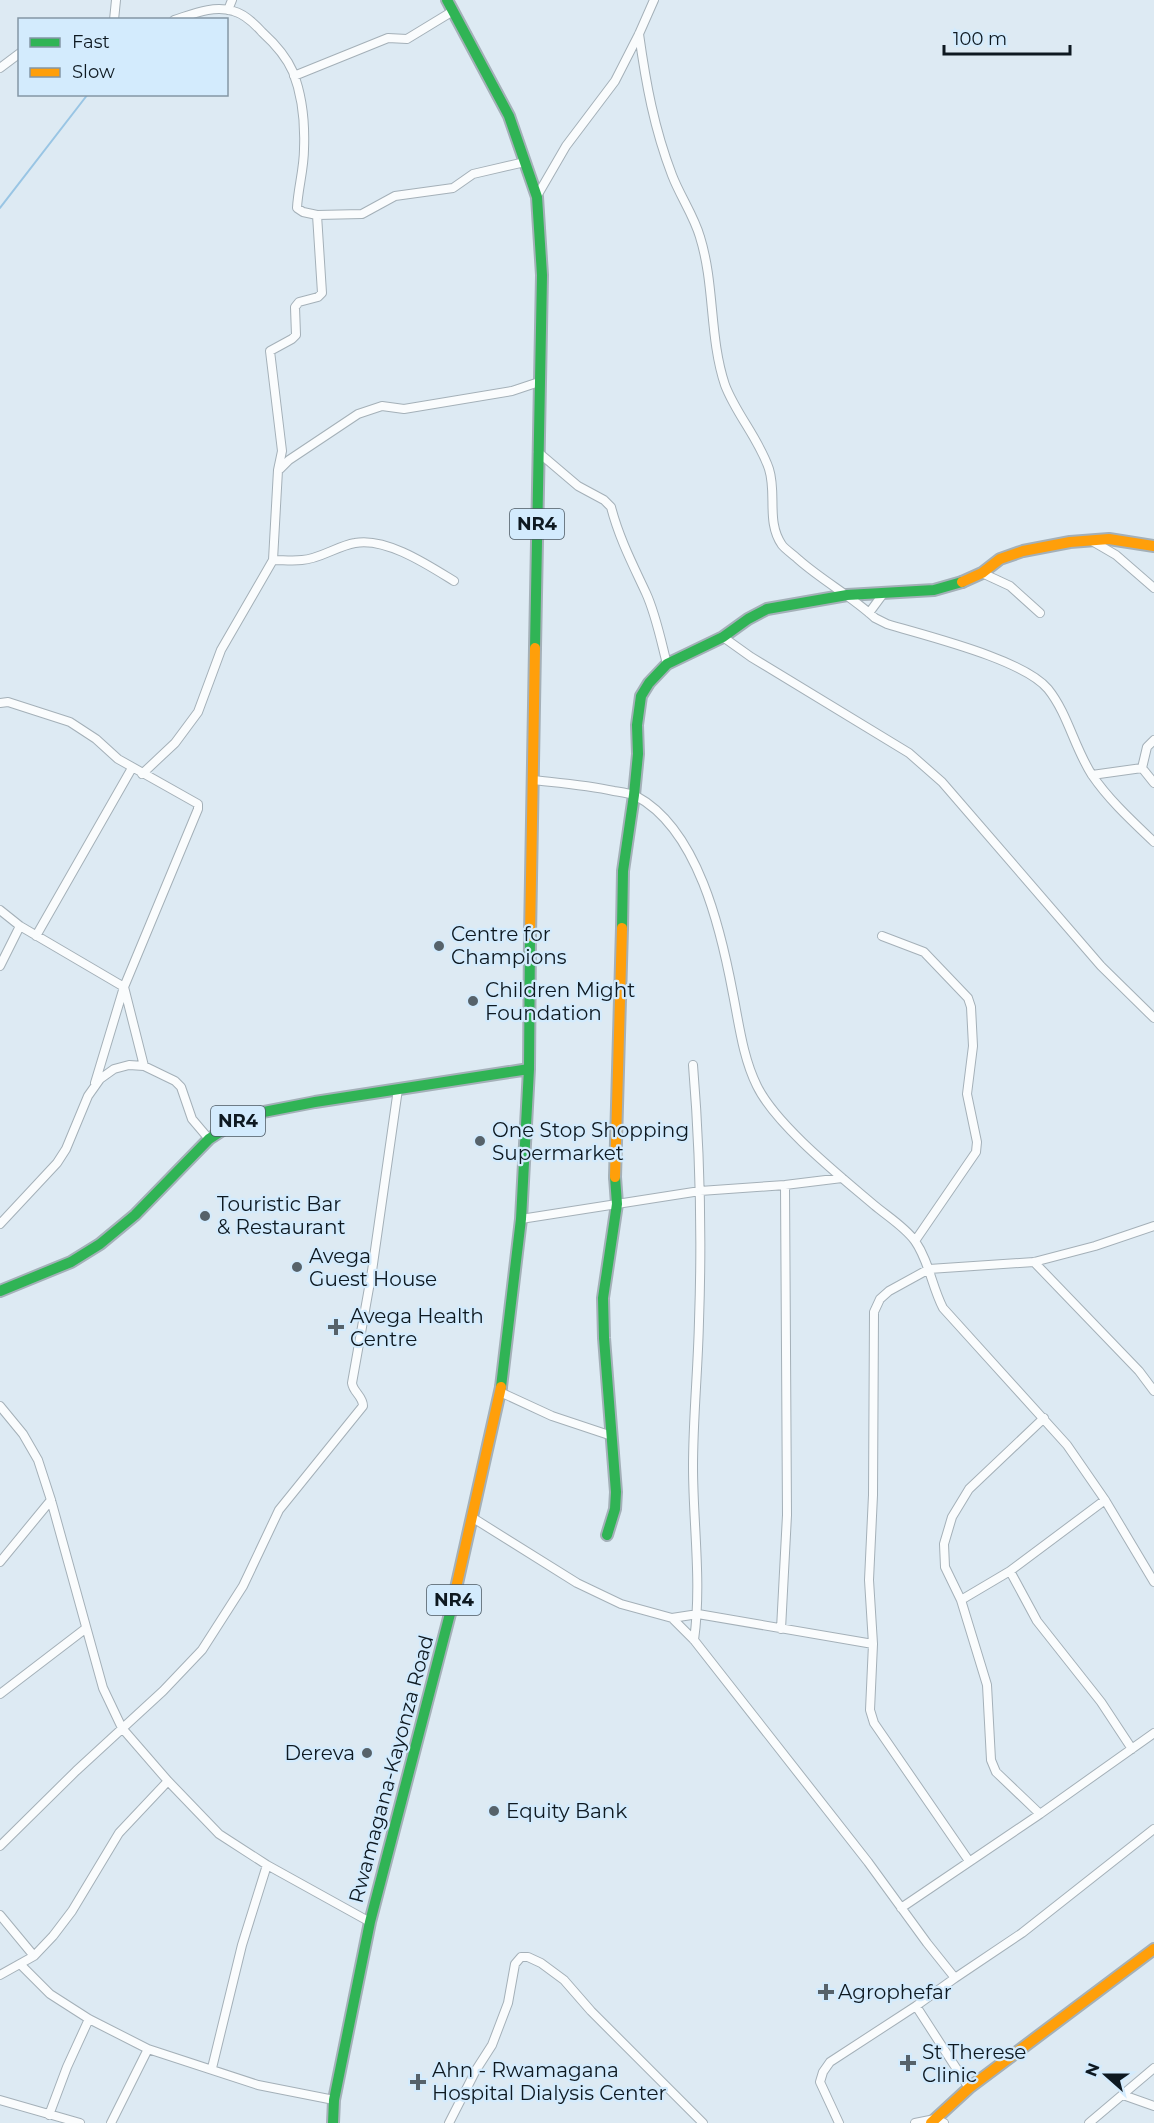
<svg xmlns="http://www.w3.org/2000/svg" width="1154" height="2123" font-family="Montserrat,sans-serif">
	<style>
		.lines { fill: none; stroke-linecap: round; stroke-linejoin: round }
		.stream { stroke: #99c5e4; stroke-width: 2 }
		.street-casing { stroke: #a4b0b8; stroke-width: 10 }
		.fast-casing { stroke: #a4b0b8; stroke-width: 14 }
		.slow-casing { stroke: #a4b0b8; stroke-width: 14 }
		.street { stroke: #fafcfd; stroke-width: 8 }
		.fast { stroke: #30b455; stroke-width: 10 }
		.slow { stroke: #ff9f0a; stroke-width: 10 }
		.poi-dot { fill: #56626a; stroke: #d3ebfd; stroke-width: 2 }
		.labels { text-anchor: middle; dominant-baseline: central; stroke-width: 4.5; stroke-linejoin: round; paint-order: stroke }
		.shield { fill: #d3ebfd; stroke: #495863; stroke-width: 1.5 }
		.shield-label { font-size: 18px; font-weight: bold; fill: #0e1921 }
		.poi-label { font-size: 20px; fill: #0e1921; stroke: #d3ebfd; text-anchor: start }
		.street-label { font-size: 20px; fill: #0e1921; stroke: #d3ebfd }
	</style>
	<rect width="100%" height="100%" fill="#ddeaf3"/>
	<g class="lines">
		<path class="stream" d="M0 208 88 94"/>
		<defs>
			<path id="street" d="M228 10 232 0
				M114 20 116 0
				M174 20C193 14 213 5 233 11 245 14 254 23 262 32 273 42 287 58 293 72 302 95 305 124 304 149 304 169 298 188 297 208L303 212 317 215 362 214 395 196 453 188 473 174 525 162
				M639 34C646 84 654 128 672 175 680 196 694 216 700 237 715 285 709 337 725 385 736 414 759 439 769 469 777 494 766 522 782 545 786 550 794 555 799 560 823 581 851 596 875 618L887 624C926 636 1023 659 1048 689 1068 714 1074 747 1092 775 1109 800 1132 821 1154 842
				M0 68 20 53
				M294 76 388 38 407 39 453 11
				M537 196 566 146 615 81 639 34 654 0
				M538 452 578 486 604 500 611 507C619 538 633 565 646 593 656 615 661 641 667 664
				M280 469 289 460 358 414 382 406 404 409 512 391 539 382
				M1092 541 1116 555 1154 588
				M273 560C283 560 293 561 302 560 320 559 337 546 355 543 386 537 428 565 454 581
				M982 573 1010 586 1040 613
				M869 613 883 594
				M723 637 751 657 909 753 942 782 1101 966 1154 1018
				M0 703 8 702 70 722 96 739 118 759 198 804V809L124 987 144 1066
				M1154 740 1147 747 1142 768 1154 783
				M142 774 175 743 198 712 221 650 273 560 278 470 282 451 270 351 292 339 296 335 295 307 299 302 318 297 322 293 317 215
				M1092 775 1142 768
				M533 780C560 783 587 785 614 791 620 792 629 793 636 796 698 829 721 930 733 994 739 1024 743 1058 757 1086 776 1125 840 1176 874 1205 887 1216 905 1227 915 1241 929 1261 932 1287 943 1308L1067 1445 1105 1500 1154 1582
				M0 910 20 926 124 987 95 1083
				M36 936 132 768
				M882 936 924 952 968 998 971 1007 973 1046 967 1094 977 1142 976 1152 915 1241
				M0 966 20 926
				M693 1065C700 1150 702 1235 699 1321 698 1369 693 1418 693 1467 693 1524 702 1583 694 1640
				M521 1219 700 1191 785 1185 842 1178
				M0 1224 57 1163 66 1149 88 1096 100 1079 114 1069 129 1065 144 1066 175 1081 181 1087 192 1119 209 1139
				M1034 1262 1139 1371 1154 1391
				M500 1392 552 1416 612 1436
				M0 1406 23 1434 38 1460 51 1500 103 1688 122 1728 168 1781 219 1834 267 1865 370 1922
				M473 1518 577 1583 621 1604 672 1618 694 1640 868 1862 927 1943 955 1978 916 2006 830 2062 823 2072 820 2082 839 2123
				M0 1562 51 1500
				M1010 1571 1037 1621 1101 1702 1132 1749
				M961 1600 1010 1571 1105 1500
				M672 1618 698 1614 873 1644
				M781 1629 787 1515 785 1185
				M0 1694 85 1629
				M1040 1814 996 1772 991 1760 987 1685 961 1600 945 1567 944 1544 952 1517 969 1489 1044 1418
				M0 1846 76 1771 163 1691 202 1650 243 1586 279 1510 363 1406C363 1396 353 1392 352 1383L372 1271 398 1089
				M969 1861 874 1723 870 1710 873 1644 869 1580 873 1495 874 1312 880 1299 889 1291 929 1269 1034 1262 1095 1246 1154 1226
				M901 1908 1040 1814 1154 1733
				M0 1915 34 1956
				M20 1964 50 1994 89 2019 148 2049 258 2085 334 2100
				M0 1975 34 1956 53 1936 72 1911 119 1833 168 1781
				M955 1978 1022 1933 1154 1829
				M916 2006 969 2088
				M212 2068 242 1945 267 1865
				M1123 2095 1154 2106
				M0 2100 80 2123
				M49 2115 67 2067 89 2019
				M111 2123 148 2049
				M449 2123 476 2070 492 2045 508 2003 515 1964 521 1957H528L541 1963 564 1980 591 2011 703 2123
				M915 2123 935 2119 944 2123
				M1089 2123 1154 2068"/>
			<path id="fast" d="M447 0 509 116 537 197 542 275 535 648
				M622 928 623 871 634 795 638 754 637 725 641 696 649 683 667 664 723 637 748 619 767 609 847 595 934 590 962 582
				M0 1291 71 1262 100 1244 135 1215 209 1139 235 1122 253 1114 315 1102 529 1069
				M501 1387 521 1219 529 1069 530 936
				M607 1535 615 1509 616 1492 604 1338 603 1298 617 1204 615 1177
				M333 2123 334 2100 370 1922 452 1606"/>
			<path id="slow" d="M962 582 982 573 1000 559 1023 551 1070 542 1109 539 1154 546
				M530 936 535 648
				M615 1177 622 928
				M452 1606 501 1387
				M931 2123 969 2088 1154 1949"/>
		</defs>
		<use href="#street" class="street-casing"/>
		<use href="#fast" class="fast-casing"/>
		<use href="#slow" class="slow-casing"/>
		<use href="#street" class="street"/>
		<use href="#fast" class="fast"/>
		<use href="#slow" class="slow"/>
	</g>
	<g class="poi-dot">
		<circle cx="439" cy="946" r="6"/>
		<circle cx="473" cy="1001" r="6"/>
		<circle cx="480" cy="1141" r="6"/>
		<circle cx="205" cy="1216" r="6"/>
		<circle cx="297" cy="1267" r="6"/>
		<path d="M333 1318h6v6h6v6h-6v6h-6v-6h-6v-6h6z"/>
		<circle cx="367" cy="1753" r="6"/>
		<circle cx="494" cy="1811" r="6"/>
		<path d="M823 1983h6v6h6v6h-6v6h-6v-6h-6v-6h6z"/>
		<path d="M905 2054h6v6h6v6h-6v6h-6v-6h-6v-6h6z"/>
		<path d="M415 2073h6v6h6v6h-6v6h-6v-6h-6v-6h6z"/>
	</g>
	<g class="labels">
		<g class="shield">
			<rect x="510" y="509" width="54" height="30" rx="4.5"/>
			<rect x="211" y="1106" width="54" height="30" rx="4.5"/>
			<rect x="427" y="1585" width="54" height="30" rx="4.5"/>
		</g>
		<g class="shield-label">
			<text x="537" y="524">NR4</text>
			<text x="238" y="1121">NR4</text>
			<text x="454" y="1600">NR4</text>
		</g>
		<g class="poi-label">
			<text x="451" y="934">Centre for<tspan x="451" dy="23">Champions</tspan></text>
			<text x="485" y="990">Children Might<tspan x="485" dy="23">Foundation</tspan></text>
			<text x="492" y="1130">One Stop Shopping<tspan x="492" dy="23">Supermarket</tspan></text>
			<text x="217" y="1204">Touristic Bar<tspan x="217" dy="23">&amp; Restaurant</tspan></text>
			<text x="309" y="1256">Avega<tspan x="309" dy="23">Guest House</tspan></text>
			<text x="350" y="1316">Avega Health<tspan x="350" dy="23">Centre</tspan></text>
			<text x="355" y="1753" text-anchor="end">Dereva</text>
			<text x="506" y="1811">Equity Bank</text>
			<text x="838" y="1992">Agrophefar</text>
			<text x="922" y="2052">St Therese<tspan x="922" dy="23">Clinic</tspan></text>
			<text x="432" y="2070">Ahn - Rwamagana<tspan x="432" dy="23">Hospital Dialysis Center</tspan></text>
		</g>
		<g class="street-label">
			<text transform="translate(391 1769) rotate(-75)">Rwamagana-Kayonza Road</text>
		</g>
	</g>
	<rect x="18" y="18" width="210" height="78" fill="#d3ebfd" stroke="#8497a5" stroke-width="1.5"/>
	<rect x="30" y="38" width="30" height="9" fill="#30b455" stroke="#8497a5" stroke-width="1.5"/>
	<text x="72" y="48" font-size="18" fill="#0e1921">Fast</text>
	<rect x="30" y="68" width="30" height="9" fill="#ff9f0a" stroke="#8497a5" stroke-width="1.5"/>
	<text x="72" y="78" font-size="18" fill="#0e1921">Slow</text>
	<g transform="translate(1106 2075) rotate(291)" stroke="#d3ebfd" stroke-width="4.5" paint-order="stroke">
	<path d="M0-4.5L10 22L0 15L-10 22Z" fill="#0e1921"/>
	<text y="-9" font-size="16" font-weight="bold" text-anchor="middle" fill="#0e1921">N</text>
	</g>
	<path d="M944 45v9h126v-9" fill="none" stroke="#0e1921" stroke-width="3"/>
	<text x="953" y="45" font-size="18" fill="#0e1921" stroke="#d3ebfd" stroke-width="4.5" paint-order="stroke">100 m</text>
</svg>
